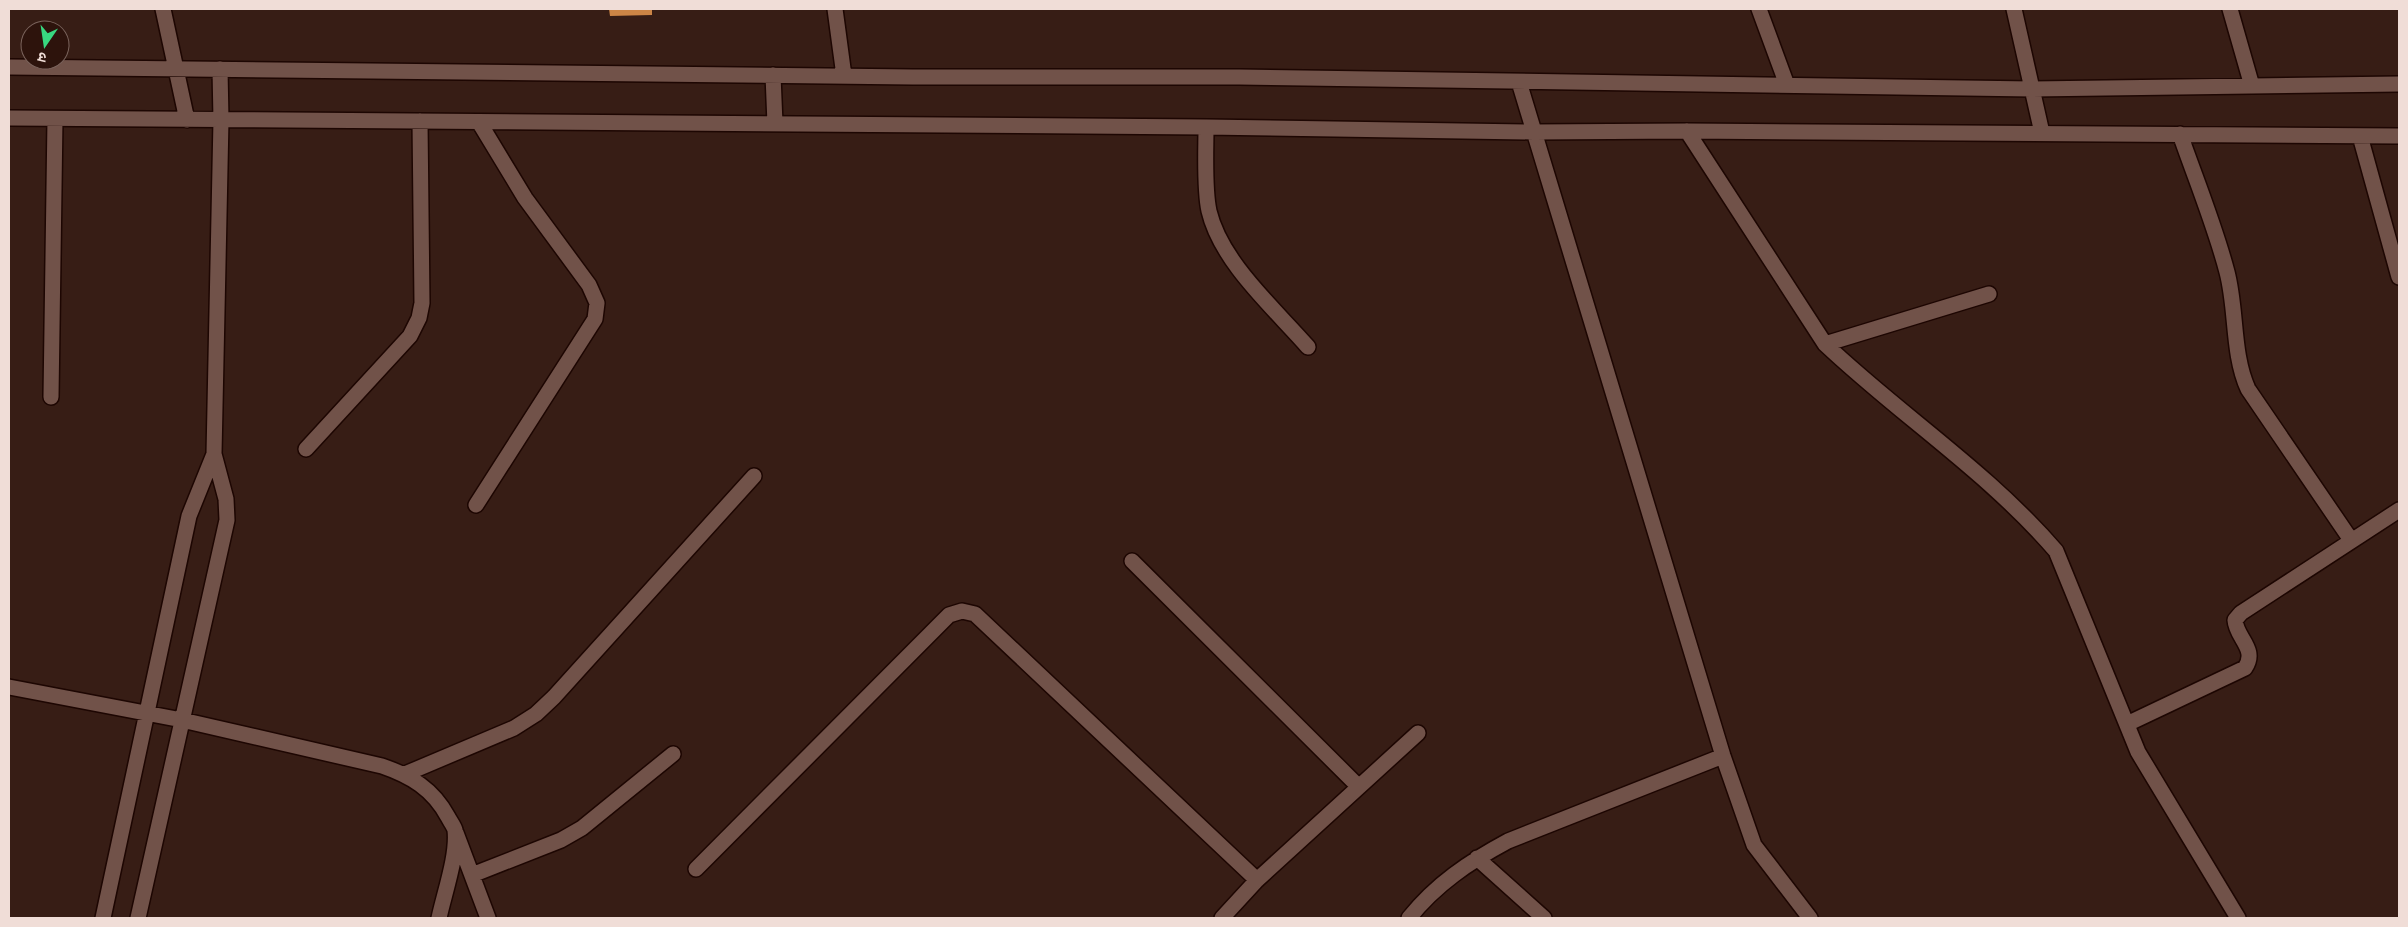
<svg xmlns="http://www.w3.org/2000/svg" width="2408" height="927" font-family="'Golos Text','Noto Sans Devanagari',sans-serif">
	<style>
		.building { fill: #cc8546 }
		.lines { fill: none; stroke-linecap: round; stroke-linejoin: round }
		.minor-casing { stroke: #1d0602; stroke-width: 18 }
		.minor { stroke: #715249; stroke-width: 15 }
	</style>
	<rect width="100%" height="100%" fill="#371d15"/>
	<path class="building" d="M609 9H652V15L610 16Z"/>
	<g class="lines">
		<defs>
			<path id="minor" d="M163 9 187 120
				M835 9 844 76
				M1759 9 1787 85
				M2014 9 2042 133
				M2230 9 2252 86
				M9 67 913 77H1239L2032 89 2399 84
				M773 75 775 124
				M1519 82 1723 756 1754 845 1810 918
				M9 118 1206 127 1534 132 1687 131 2399 136
				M1206 127C1206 151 1204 188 1209 211 1221 262 1274 308 1308 347
				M1687 131 1825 344C1900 415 1988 472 2056 551L2138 752 2238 918
				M2180 134C2196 180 2215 226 2227 272 2237 310 2232 354 2248 389L2351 540
				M2360 136 2399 277
				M1825 344 1989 294
				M51 397 55 119
				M306 449 410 336 419 318 422 303 420 121
				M476 505 595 319 597 303 589 285 525 198 479 122
				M1132 561 1359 787
				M9 687 182 720 382 766C411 776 433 789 448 817 450 821 454 826 455 830 458 855 444 894 439 918
				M2127 724 2245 668C2258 649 2236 638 2235 620L2241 613 2399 510
				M405 774 514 728 536 714 554 697 754 476
				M456 833 488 918
				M1477 858 1544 918
				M696 869 949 615 962 611 975 614 1257 880
				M472 875 561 840 582 828 673 754
				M103 918 189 516 214 454
				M138 918 227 520 226 499 214 454 221 120 220 69
				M1222 918 1257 880 1418 733
				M1409 918C1436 884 1469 862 1508 841L1723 756"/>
		</defs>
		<use href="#minor" class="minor-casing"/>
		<use href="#minor" class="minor"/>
	</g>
	<rect width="2408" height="927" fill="none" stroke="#f0ddd7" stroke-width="20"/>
	<g transform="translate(45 45) rotate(193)"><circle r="24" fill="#2d130c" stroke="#7b645d"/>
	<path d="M0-4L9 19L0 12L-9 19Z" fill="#38d880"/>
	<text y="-8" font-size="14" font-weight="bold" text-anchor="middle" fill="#f0ddd7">उ</text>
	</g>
</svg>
